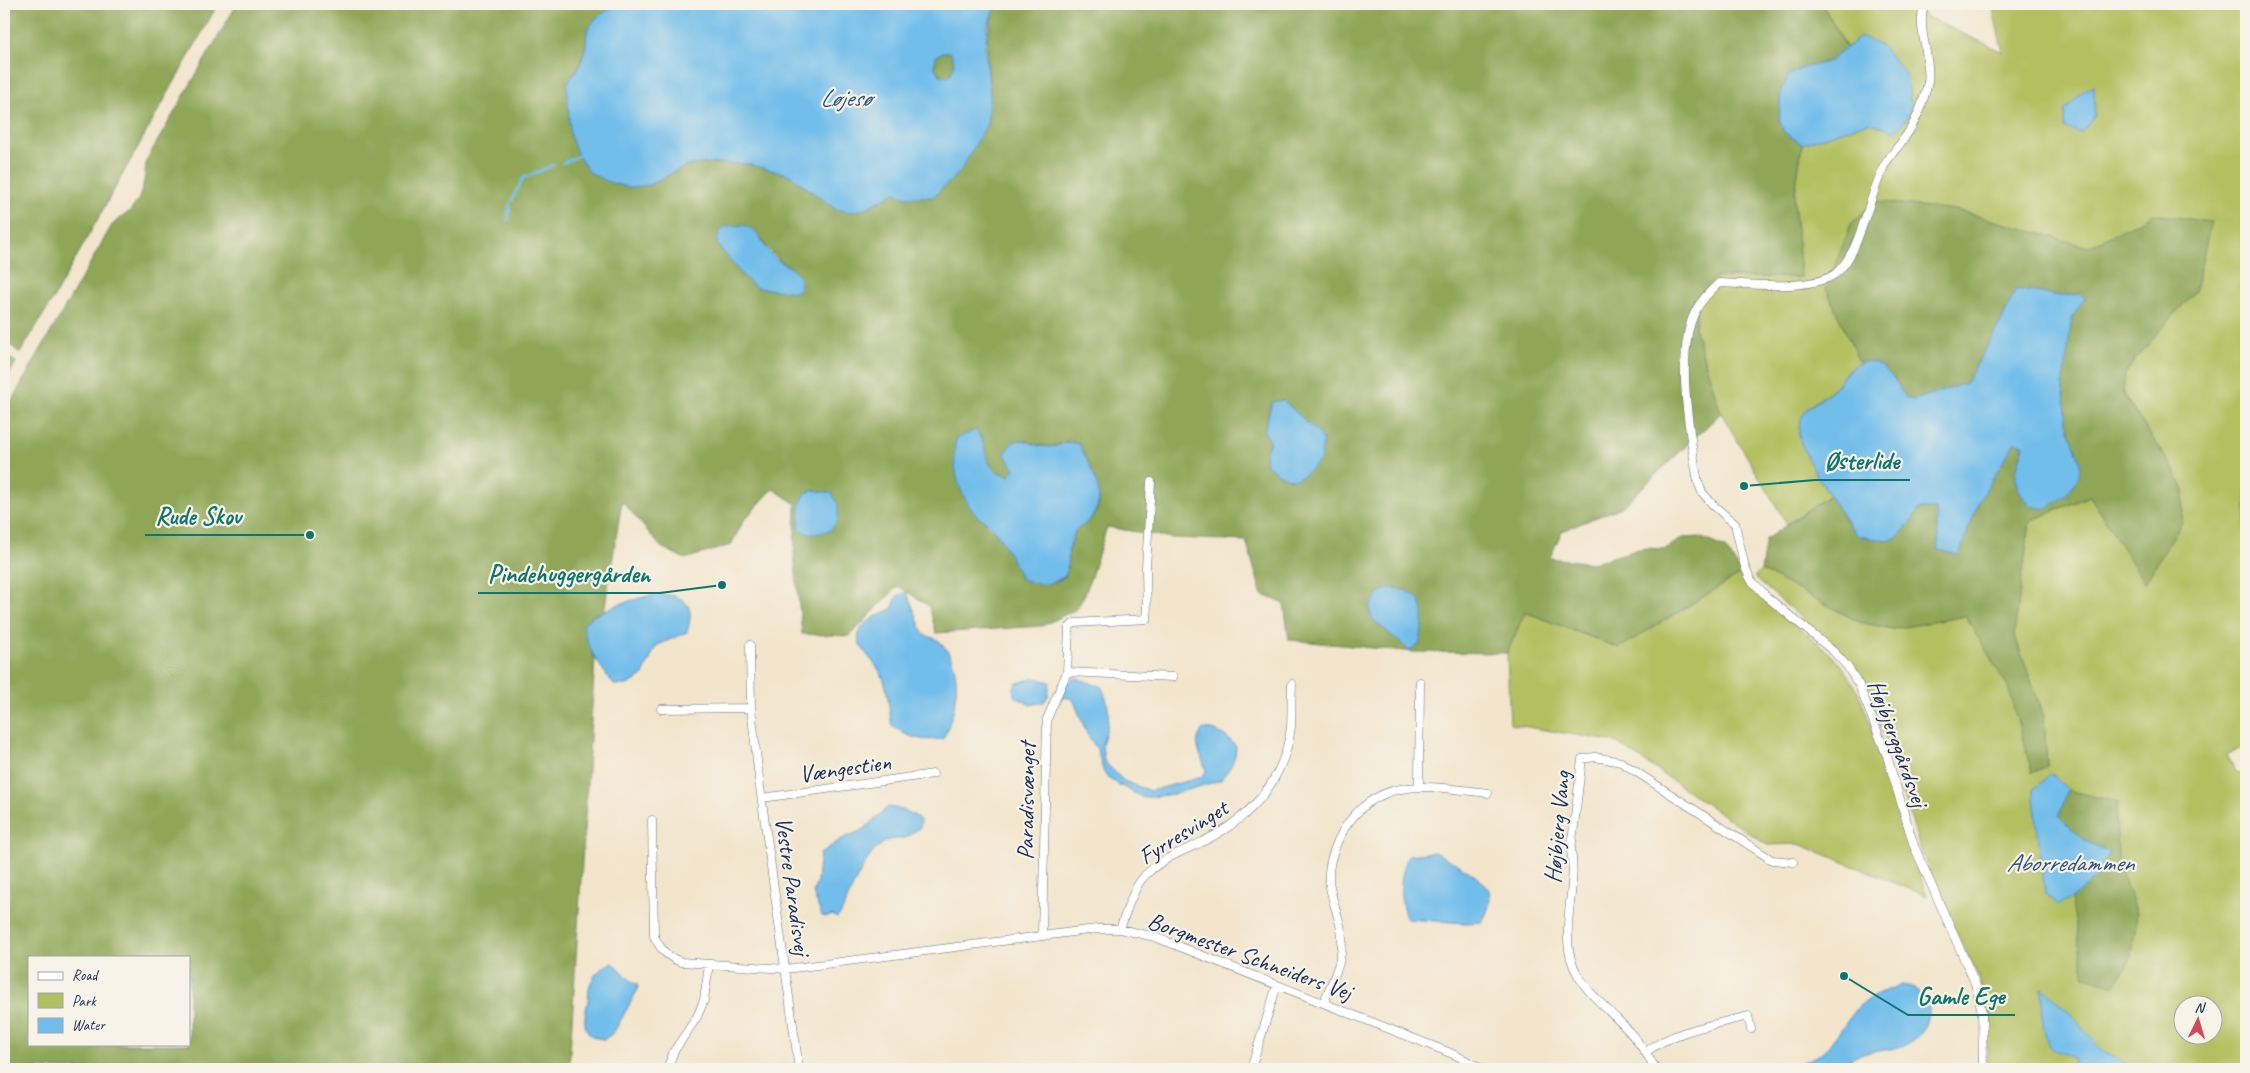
<svg xmlns="http://www.w3.org/2000/svg" width="2250" height="1073" font-family="Caveat,sans-serif">
	<style>
		.green { fill: #b3c061; stroke: #677860; fill-rule: evenodd }
		.forest { fill: #8ea657; stroke: #546a5a; fill-rule: evenodd }
		.water { fill: #72beeb; stroke: #4676a4; fill-rule: evenodd }
		.lines { fill: none; stroke-linecap: round; stroke-linejoin: round }
		.stream { stroke: #72beeb; stroke-width: 2.5 }
		.street-casing { stroke: #666f84; stroke-width: 9 }
		.street { stroke: #fff; stroke-width: 8 }
		.labels { text-anchor: middle; dominant-baseline: central; stroke-width: 4.5; stroke-linejoin: round; paint-order: stroke }
		.street-label { font-size: 24px; fill: #1b2f5e; stroke: #f7f3e8 }
		.water-label { font-size: 25px; font-style: italic; fill: #315381; stroke: #f7f3e8 }
		.leader { fill: none; stroke: #0f766e; stroke-width: 2 }
		.callout-dot { fill: #0f766e; stroke: #f7f3e8; stroke-width: 2 }
		.callout-label { font-size: 25px; text-anchor: middle; font-weight: bold; fill: #0f766e; stroke: #f7f3e8; stroke-width: 4.5; stroke-linejoin: round; paint-order: stroke }
	</style>
	<rect width="100%" height="100%" fill="#f7f3e8"/>
	<filter id="ink" filterUnits="userSpaceOnUse"><feTurbulence type="fractalNoise" baseFrequency=".02" numOctaves="2"/><feDisplacementMap in="SourceGraphic" scale="10" xChannelSelector="R" yChannelSelector="G"/><feConvolveMatrix kernelMatrix="1 2 1 2 8 2 1 2 1" color-interpolation-filters="sRGB"/></filter>
	<filter id="wash" filterUnits="userSpaceOnUse"><feTurbulence type="fractalNoise" baseFrequency=".0096" numOctaves="4" result="noise"/><feDisplacementMap in="SourceGraphic" scale="20" xChannelSelector="R" yChannelSelector="G"/><feGaussianBlur stdDeviation="1.12" result="paint"/><feColorMatrix in="noise" values="0 0 0 0 0 0 0 0 0 0 0 0 0 0 0 0 0 1.4 0 .05"/><feComposite in="paint" operator="in"/></filter>
	<g filter="url(#wash)">
		<rect width="100%" height="100%" fill="#f2e5cc"/>
		<path class="green" d="M1822 4H1899L2003 52 1994 15V4H2246V744L2227 755 2236 772 2246 774V1069H1987L1986 1009 1979 978 1942 902 1920 848 1892 755 1860 681 1851 663 1836 648 1754 577 1761 570 1859 622 1892 629 1965 616 2008 686 2033 772 2047 766 2044 717 2014 634 2030 521 2090 496 2145 582 2182 522 2184 491 2177 475 2123 394 2125 374 2136 358 2195 291 2154 215 2088 247 1956 210 1826 288 1860 364 1848 370 1833 389 1807 408 1809 461 1831 494 1787 524 1721 413 1695 330 1698 296 1716 277H1801L1794 200 1802 144 1784 132 1847 48ZM2182 1006H2212V1036H2182Z
			M1742 573C1767 614 1815 632 1844 669 1857 685 1863 705 1870 723 1892 780 1906 839 1927 896L1799 844 1767 845 1616 742 1510 724 1507 653 1525 612 1619 648Z"/>
		<path class="forest" d="M4 4H218L53 299 20 353 4 340V320L9 301 4 295Z
			M237 4H617L587 30C586 54 581 64 567 84L649 185 688 165 714 163 748 164 790 175 811 192 864 209 894 193 908 197 990 92C986 57 984 38 996 4H1822L1847 48 1830 61 1802 68 1781 91 1779 119 1784 132 1802 144 1794 200 1801 277H1716L1698 296 1695 330 1721 413 1622 507 1562 531 1550 558 1592 563 1643 548 1665 549 1683 538 1700 537 1725 548 1742 573 1619 648 1525 612 1507 653 1414 652 1289 640 1284 603 1262 595 1246 541 1172 538 1107 527 1086 592 1077 609 1042 626 936 633 929 606 898 586 850 636 802 634 794 555 796 504 773 489 744 520 731 545 685 559 661 547 622 501 604 612 592 615 591 650 595 659 569 1069H4V414L112 225C117 220 127 214 131 210 143 197 145 178 146 161ZM756 230C768 250 774 258 794 270L719 232ZM1283 400 1318 433 1265 453 1270 442 1264 430 1272 402ZM981 436C986 458 986 470 1009 476L1015 469 1026 440C1044 447 1048 449 1067 441 1074 453 1096 483 1098 494 1103 511 1087 524 1075 531L1069 549 1066 576 1056 582 1021 579C1009 551 1000 532 975 514ZM29 957H189V1044H29Z
			M942 52H950C955 62 956 67 949 76H941L934 66 936 57Z
			M1876 201 1956 210 2088 247 2154 214 2211 222 2195 291 2136 358 2125 374 2123 394 2177 475 2184 491 2182 522 2145 583 2090 496 2030 521 2014 634 2044 717 2047 766 2032 773 2008 687 1965 616 1893 629 1859 622 1761 570 1766 539 1831 494 1844 519 1858 536C1899 543 1896 543 1919 509H1936L1939 550 1959 555 1979 501 2015 442 2024 445 2016 473 2080 461C2076 449 2071 437 2067 425 2057 386 2068 332 2080 294L2060 296 2016 289 2002 320 1966 383 1914 400 1905 397 1894 378 1872 363 1860 364 1826 288 1851 224Z
			M4 355 16 362 4 384Z
			M2068 790 2118 802 2116 821 2119 866 2137 913 2132 957 2114 986 2085 977 2071 899 2097 877 2110 852 2083 840 2059 816Z"/>
		<path class="water" d="M617 4H996L988 25 985 49 990 92 987 124 960 172 933 197H908L894 193 864 209 851 212 835 209 790 175 748 164 714 163 688 165 649 185 630 188 608 182 589 172 578 156 570 135 567 84 581 64 586 46 587 30 596 18ZM942 52H950C955 62 956 67 949 76H941L934 66 936 57Z
			M1861 36 1883 47 1906 74 1911 105 1906 119 1896 131 1869 122 1802 144 1784 132 1779 119 1781 91 1789 75 1802 68 1830 61Z
			M2094 86 2095 116 2081 133 2065 128V110L2083 91Z
			M744 225C765 234 760 246 776 259 784 265 794 267 799 276 801 279 800 283 800 288L796 292 757 288 742 275 717 244 719 232 726 226Z
			M2016 289 2060 296 2080 294 2085 298 2072 318 2063 385 2067 423 2080 461 2079 478 2065 496 2047 509 2030 506C2009 479 2015 476 2024 445L2015 442 1979 501 1959 555 1939 550 1936 509H1919C1896 543 1899 543 1858 536 1844 519 1800 454 1799 434 1797 408 1818 404 1833 389 1839 384 1842 376 1848 371 1874 346 1893 376 1905 397L1914 400 1966 383 2002 320Z
			M1283 400 1318 433 1323 441 1321 459C1298 483 1292 486 1266 464L1265 453 1270 442 1264 431 1272 402Z
			M975 430C992 448 978 468 1009 476L1015 469 1005 455C1015 427 1031 448 1049 447 1064 447 1060 439 1079 444 1095 478 1116 506 1075 531L1069 549 1066 575C1048 587 1041 586 1021 579 1013 560 1005 544 992 527 988 521 979 519 974 513 958 491 951 466 956 439Z
			M813 490 832 493 838 504V520L830 531C819 533 807 537 799 528L800 504 806 493Z
			M1389 588C1429 589 1426 615 1419 645L1409 650 1371 618 1370 607 1379 593Z
			M907 592 923 634C930 637 939 639 943 645 965 671 956 712 943 739 921 741 909 739 892 725 888 708 889 691 882 675 876 664 867 656 861 646 849 627 880 614 892 609L897 596Z
			M662 594C688 597 695 606 687 632L656 646 642 677 627 685H614C600 666 586 648 583 624 600 608 638 597 662 594Z
			M1035 678 1050 682 1048 696 1044 702 1030 705 1016 697 1013 689 1017 683Z
			M1075 678C1081 678 1092 685 1101 686 1111 705 1110 722 1103 741 1101 746 1104 755 1104 761L1124 781 1150 791 1202 777 1206 771C1202 755 1191 745 1203 729 1218 729 1226 736 1236 746L1235 756 1231 766 1221 780 1174 794 1143 798 1109 779 1103 770 1097 749 1087 734 1074 701 1070 698 1060 697C1063 689 1066 681 1075 678Z
			M2052 774 2068 790 2059 816 2083 840 2110 852 2097 877 2071 899 2058 905 2045 894 2033 789Z
			M888 807C898 808 916 813 921 822L920 827C915 831 909 837 903 838 897 840 892 838 885 842 863 855 851 894 840 915L837 918 832 915 828 917 822 916 813 893 817 881 820 854 840 840 864 829Z
			M1434 852C1447 858 1485 878 1489 891 1492 902 1487 913 1482 922L1467 923 1407 919C1398 900 1399 874 1409 855Z
			M612 963C623 969 627 980 638 985L637 991 614 1032 605 1039C581 1039 583 1018 588 1001 589 996 588 990 590 985 593 975 603 966 612 963Z
			M1901 985C1913 986 1920 989 1926 1000 1930 1007 1930 1014 1927 1022 1917 1051 1887 1048 1862 1054 1851 1057 1842 1067 1831 1069 1819 1071 1805 1069 1793 1069L1799 1064 1823 1053 1859 1006 1879 993Z
			M2042 987 2073 1016 2099 1048 2136 1069H2078L2071 1056C2065 1054 2058 1052 2053 1049 2040 1041 2043 1001 2042 987Z"/>
		<g class="lines">
			<path class="stream" d="M563 163 578 156
				M512 200 523 178 554 165
				M508 220 510 204"/>
		</g>
	</g>
	<g filter="url(#ink)">
		<g class="lines">
			<defs>
				<path id="street" d="M1926 4C1914 21 1932 59 1928 82 1924 100 1916 122 1905 137 1898 148 1888 157 1883 168 1871 195 1865 224 1853 250 1848 259 1843 268 1835 274 1811 291 1748 284 1719 283 1710 291 1702 299 1696 310 1674 351 1690 437 1698 482L1702 492 1713 505 1735 524 1745 567 1751 580 1767 597 1833 651 1847 666 1859 685 1887 756 1914 846 1975 983 1982 1012 1983 1069
					M750 645 751 708 760 787 799 1069
					M1067 672 1173 677
					M661 709 751 708
					M1419 786 1420 682
					M762 798 933 774
					M652 820 654 936C661 950 666 956 681 962L786 969 1096 929H1120L1155 937 1453 1054 1483 1069
					M1120 929C1126 913 1131 894 1141 880 1156 861 1180 852 1202 842 1251 818 1284 782 1291 727 1292 713 1291 698 1292 684
					M1042 935 1047 719 1067 672 1069 628 1074 623 1147 619 1146 568 1151 482
					M1324 1002C1333 979 1346 956 1341 930 1338 912 1330 897 1329 879 1328 863 1336 842 1344 829 1380 773 1432 787 1488 793
					M1646 1052C1675 1030 1713 1025 1748 1016L1751 1029
					M667 1069 674 1051 697 1017 704 1000 709 965
					M1251 1069 1277 985
					M1656 1069C1647 1054 1637 1039 1624 1026 1602 1003 1574 984 1569 950 1564 916 1577 883 1571 850L1582 759 1595 757 1621 762 1772 860 1793 862"/>
			</defs>
			<use href="#street" class="street-casing"/>
			<use href="#street" class="street"/>
		</g>
	</g>
	<g class="labels">
		<g class="street-label">
			<text transform="translate(1898 743) rotate(70)">Højbjerggårdsvej</text>
			<text transform="translate(845 768) rotate(-8)">Vængestien</text>
			<text transform="translate(1026 801) rotate(-89)">Paradisvænget</text>
			<text transform="translate(1557 827) rotate(-85)">Højbjerg Vang</text>
			<text transform="translate(1183 832) rotate(-32)">Fyrresvinget</text>
			<text transform="translate(793 886) rotate(82)">Vestre Paradisvej</text>
			<text transform="translate(1250 956) rotate(20)">Borgmester Schneiders Vej</text>
		</g>
		<g class="water-label">
			<text x="845" y="98">Løjesø</text>
			<text x="2070" y="863">Aborredammen</text>
		</g>
	</g>
	<path class="leader" d="M1744 486L1815 480H1910M310 535L251 535H145M722 585L660 593H478M1844 976L1908 1015H2015"/>
	<g class="callout-dot">
		<circle cx="1744" cy="486" r="5"/>
		<circle cx="310" cy="535" r="5"/>
		<circle cx="722" cy="585" r="5"/>
		<circle cx="1844" cy="976" r="5"/>
	</g>
	<g class="callout-label">
		<text x="1862" y="469">Østerlide</text>
		<text x="198" y="524">Rude Skov</text>
		<text x="569" y="582">Pindehuggergården</text>
		<text x="1961" y="1004">Gamle Ege</text>
	</g>
	<rect width="2250" height="1073" fill="none" stroke="#f7f3e8" stroke-width="20"/>
	<rect x="28" y="956" width="162" height="90" fill="#f7f3e8" stroke="#9fa5b1"/>
	<rect x="38" y="972" width="25" height="8" fill="#ffffff" stroke="#9fa5b1"/>
	<text x="72" y="980" font-size="15" fill="#1b2f5e">Road</text>
	<rect x="38" y="993" width="25" height="15" fill="#b3c061" stroke="#9fa5b1"/>
	<text x="72" y="1006" font-size="15" fill="#1b2f5e">Park</text>
	<rect x="38" y="1018" width="25" height="15" fill="#72beeb" stroke="#9fa5b1"/>
	<text x="72" y="1030" font-size="15" fill="#1b2f5e">Water</text>
	<g transform="translate(2198 1020) rotate(5)"><circle r="24" fill="#f7f3e8" stroke="#9fa5b1"/>
	<path d="M0-4L9 19L0 12L-9 19Z" fill="#d1495b"/>
	<text y="-8" font-size="14" font-weight="bold" text-anchor="middle" fill="#1b2f5e">N</text>
	</g>
</svg>
